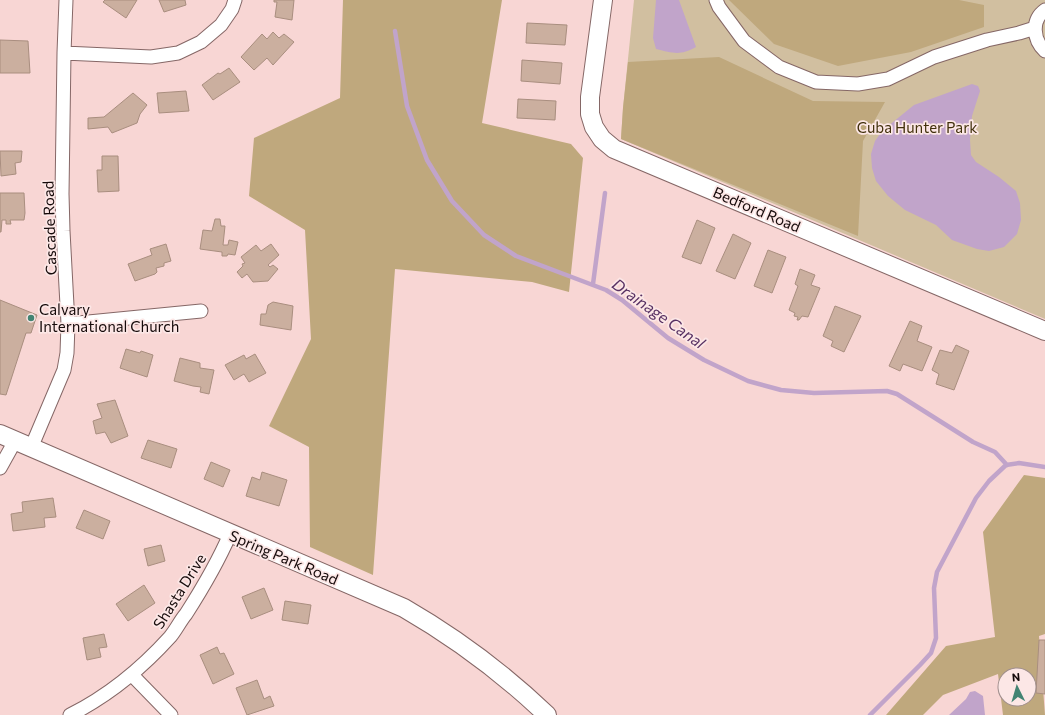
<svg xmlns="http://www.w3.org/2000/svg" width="1045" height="715" font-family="Commissioner,sans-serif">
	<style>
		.green { fill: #d1bfa0 }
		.forest { fill: #bfa87d; fill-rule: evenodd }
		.water { fill: #c1a4ca }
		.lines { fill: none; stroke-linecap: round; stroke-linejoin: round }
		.stream { stroke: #c1a4ca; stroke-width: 4.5 }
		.building { fill: #cbaf9f; stroke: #a98e7f }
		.street-casing { stroke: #856766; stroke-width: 15 }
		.secondary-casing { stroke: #856766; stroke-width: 20 }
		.street { stroke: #fff; stroke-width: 13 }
		.secondary { stroke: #fff; stroke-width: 18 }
		.poi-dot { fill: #438473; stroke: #fce7e6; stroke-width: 1.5 }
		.labels { text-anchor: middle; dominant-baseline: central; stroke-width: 3.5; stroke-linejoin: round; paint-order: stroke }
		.park-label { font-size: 15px; fill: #41300c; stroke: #fce7e6 }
		.street-label { font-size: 15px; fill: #150a0a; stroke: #fce7e6 }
		.poi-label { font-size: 15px; fill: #150a0a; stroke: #fce7e6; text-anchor: start }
		.water-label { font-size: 16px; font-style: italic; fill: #583163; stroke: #fce7e6 }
	</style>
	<rect width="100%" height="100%" fill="#f8d6d4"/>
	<path class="green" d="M634 0H1045V319L621 139 623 108Z"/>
	<path class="forest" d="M343 0H502L482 123 571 144 583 158 569 292 532 282 395 269 373 575 310 547 309 447 269 426 311 339 305 230 249 196 254 138 340 98Z
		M729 0H959L984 5V27L911 52 838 66 774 44Z
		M719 57 813 101 885 102 863 141 858 236 621 139 623 108 628 62Z
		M1024 475 1045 478V634L1039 636 1045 715H1003L998 674 943 695 923 715H886L946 646 995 637 983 532ZM1005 675H1029V699H1005Z"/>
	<path class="water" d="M656 0H679L696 47C680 56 673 53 656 49L653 38Z
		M972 84 978 86 980 91 972 116 970 140 971 155 976 162 999 177 1016 191 1020 203 1021 220 1017 234 1004 247 989 251 977 249 952 240 936 225 905 210 888 196 876 181 872 168 871 154 875 141 882 131 914 105Z
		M975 691 983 696 985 715H949L966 699 970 692Z"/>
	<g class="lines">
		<path class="stream" d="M395 31 407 106 427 160 452 201 484 235 516 256 606 290 622 300 668 338 704 360 748 381 781 390 814 393 887 391 897 394 973 442 995 452 1007 465
			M593 284 605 193
			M870 715 920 665 931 653 936 638 934 588 937 572 976 498 989 481 1006 465 1019 463 1045 467"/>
	</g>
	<path class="building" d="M105 0H137L126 18 103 2Z
		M159 0H185L186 5 164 12Z
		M274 0H294L292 20 275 17 277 2H274Z
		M527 23 567 25 565 45 526 43Z
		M273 32 279 38 284 34 294 42 273 65 267 58 254 70 241 57 262 34 267 39Z
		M0 40 28 41 30 73H0Z
		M522 60 562 63 560 84 521 81Z
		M229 68 240 82 213 100 202 85 218 73 220 74Z
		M186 91 189 111 159 113 157 93Z
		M133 93 147 105 140 114 137 123 112 133 108 127 88 129V118L104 117Z
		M518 99 556 101 555 120 517 118Z
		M0 151H22L21 162 15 163 16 174 1 176Z
		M102 156H118L119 191 98 192 97 170H102Z
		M0 193H24L25 213 24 220H10L11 224H6V220H2L1 232H0Z
		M215 219H220L221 226H225L223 245H228L229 240 238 242 235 255 228 254 227 256H222V252L200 249 203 230 212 231Z
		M697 220 715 228 701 264 682 257Z
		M733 234 751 243 735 279 716 271Z
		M166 244 171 261 164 263V266L156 268 157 272 155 274 135 281 128 264 152 255 150 249Z
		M271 244 279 255 268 265 270 267 273 265 278 269 268 281 253 282 247 274 242 278 237 272 243 266 242 264 245 263 241 257 256 245 261 251Z
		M768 250 786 257 772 293 754 286Z
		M800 269 815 275 811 285 820 288 808 317 802 316 799 320H797L798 317 794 316 795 313 789 310 798 286 795 284Z
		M0 300 37 315 31 333H26L6 395 0 394Z
		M273 302 293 306 291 330 260 325 261 314H266L268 305Z
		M835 306 861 316 844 352 831 346 833 341 823 336Z
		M910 321 922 326 917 341 932 347 922 371 903 364 900 371 889 366Z
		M956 345 969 351 954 390 936 384 939 374 932 370 940 350 952 353Z
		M126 349 140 353 141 351 153 355 147 377 120 368Z
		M255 354 266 373 249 382 244 374 234 380 225 365 244 355 246 359Z
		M180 358 200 363V368L214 370 209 394 200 392 201 387 193 386 174 381Z
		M115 400 128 436 111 443 105 432 96 434 93 421 102 418 97 404Z
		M148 440 177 449 171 468 141 458Z
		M211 462 230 470 223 487 204 479Z
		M262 472 287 480 279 506 246 496 252 477 260 480Z
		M53 498 56 517 44 518 45 527 13 531 11 514 23 512 22 502Z
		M84 510 110 521 103 539 76 528Z
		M161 545 165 561 148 566 144 549Z
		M144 585 155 603 128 621 116 604Z
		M264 588 273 610 251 619 242 597Z
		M285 601 311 605 308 624 282 620Z
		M104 634 107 647 99 648 101 657 87 660 83 638Z
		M1039 640H1045V694L1036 693Z
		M217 647 220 654 224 653 234 674 213 684 200 655Z
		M257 680 264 699 270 696 274 706 247 715 236 688Z"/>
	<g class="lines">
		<defs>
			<path id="street" d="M716 0 719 7 744 41 779 67 816 82 858 84 888 79 934 57 987 40 1019 33 1035 28
				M1045 10C1031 20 1033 40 1045 51
				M64 53 151 57 178 53 201 42 221 25 232 9 235 0
				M68 324 201 311
				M31 448 64 370 67 353 68 324 63 231 62 194 64 53 66 0
				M0 468 15 441
				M132 675 171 715
				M70 715C108 696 141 669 170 637 176 630 180 621 186 614 202 589 218 562 230 534"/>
			<path id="secondary" d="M603 0 590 97V114L594 127 602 139 614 149 1045 331
				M0 434 404 608C456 638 503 673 547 715"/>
		</defs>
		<use href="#street" class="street-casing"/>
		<use href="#secondary" class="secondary-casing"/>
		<use href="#street" class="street"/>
		<use href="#secondary" class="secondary"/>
	</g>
	<circle class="poi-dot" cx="31" cy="318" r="4"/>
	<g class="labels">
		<g class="park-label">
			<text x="917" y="127">Cuba Hunter Park</text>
		</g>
		<g class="street-label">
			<text transform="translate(757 209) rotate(23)">Bedford Road</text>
			<text transform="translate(49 228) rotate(-92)">Cascade Road</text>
			<text transform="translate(284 557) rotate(23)">Spring Park Road</text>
			<text transform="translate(179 591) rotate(-58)">Shasta Drive</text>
		</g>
		<g class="poi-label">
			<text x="39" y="309">Calvary<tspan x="39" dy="17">International Church</tspan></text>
		</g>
		<g class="water-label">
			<text transform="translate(659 313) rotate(35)">Drainage Canal</text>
		</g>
	</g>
	<g transform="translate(1017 687) rotate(355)"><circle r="19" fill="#fce7e6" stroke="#a08f8e"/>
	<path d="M0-3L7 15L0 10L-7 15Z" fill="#438473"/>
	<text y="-6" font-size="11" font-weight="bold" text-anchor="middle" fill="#150a0a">N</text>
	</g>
</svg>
